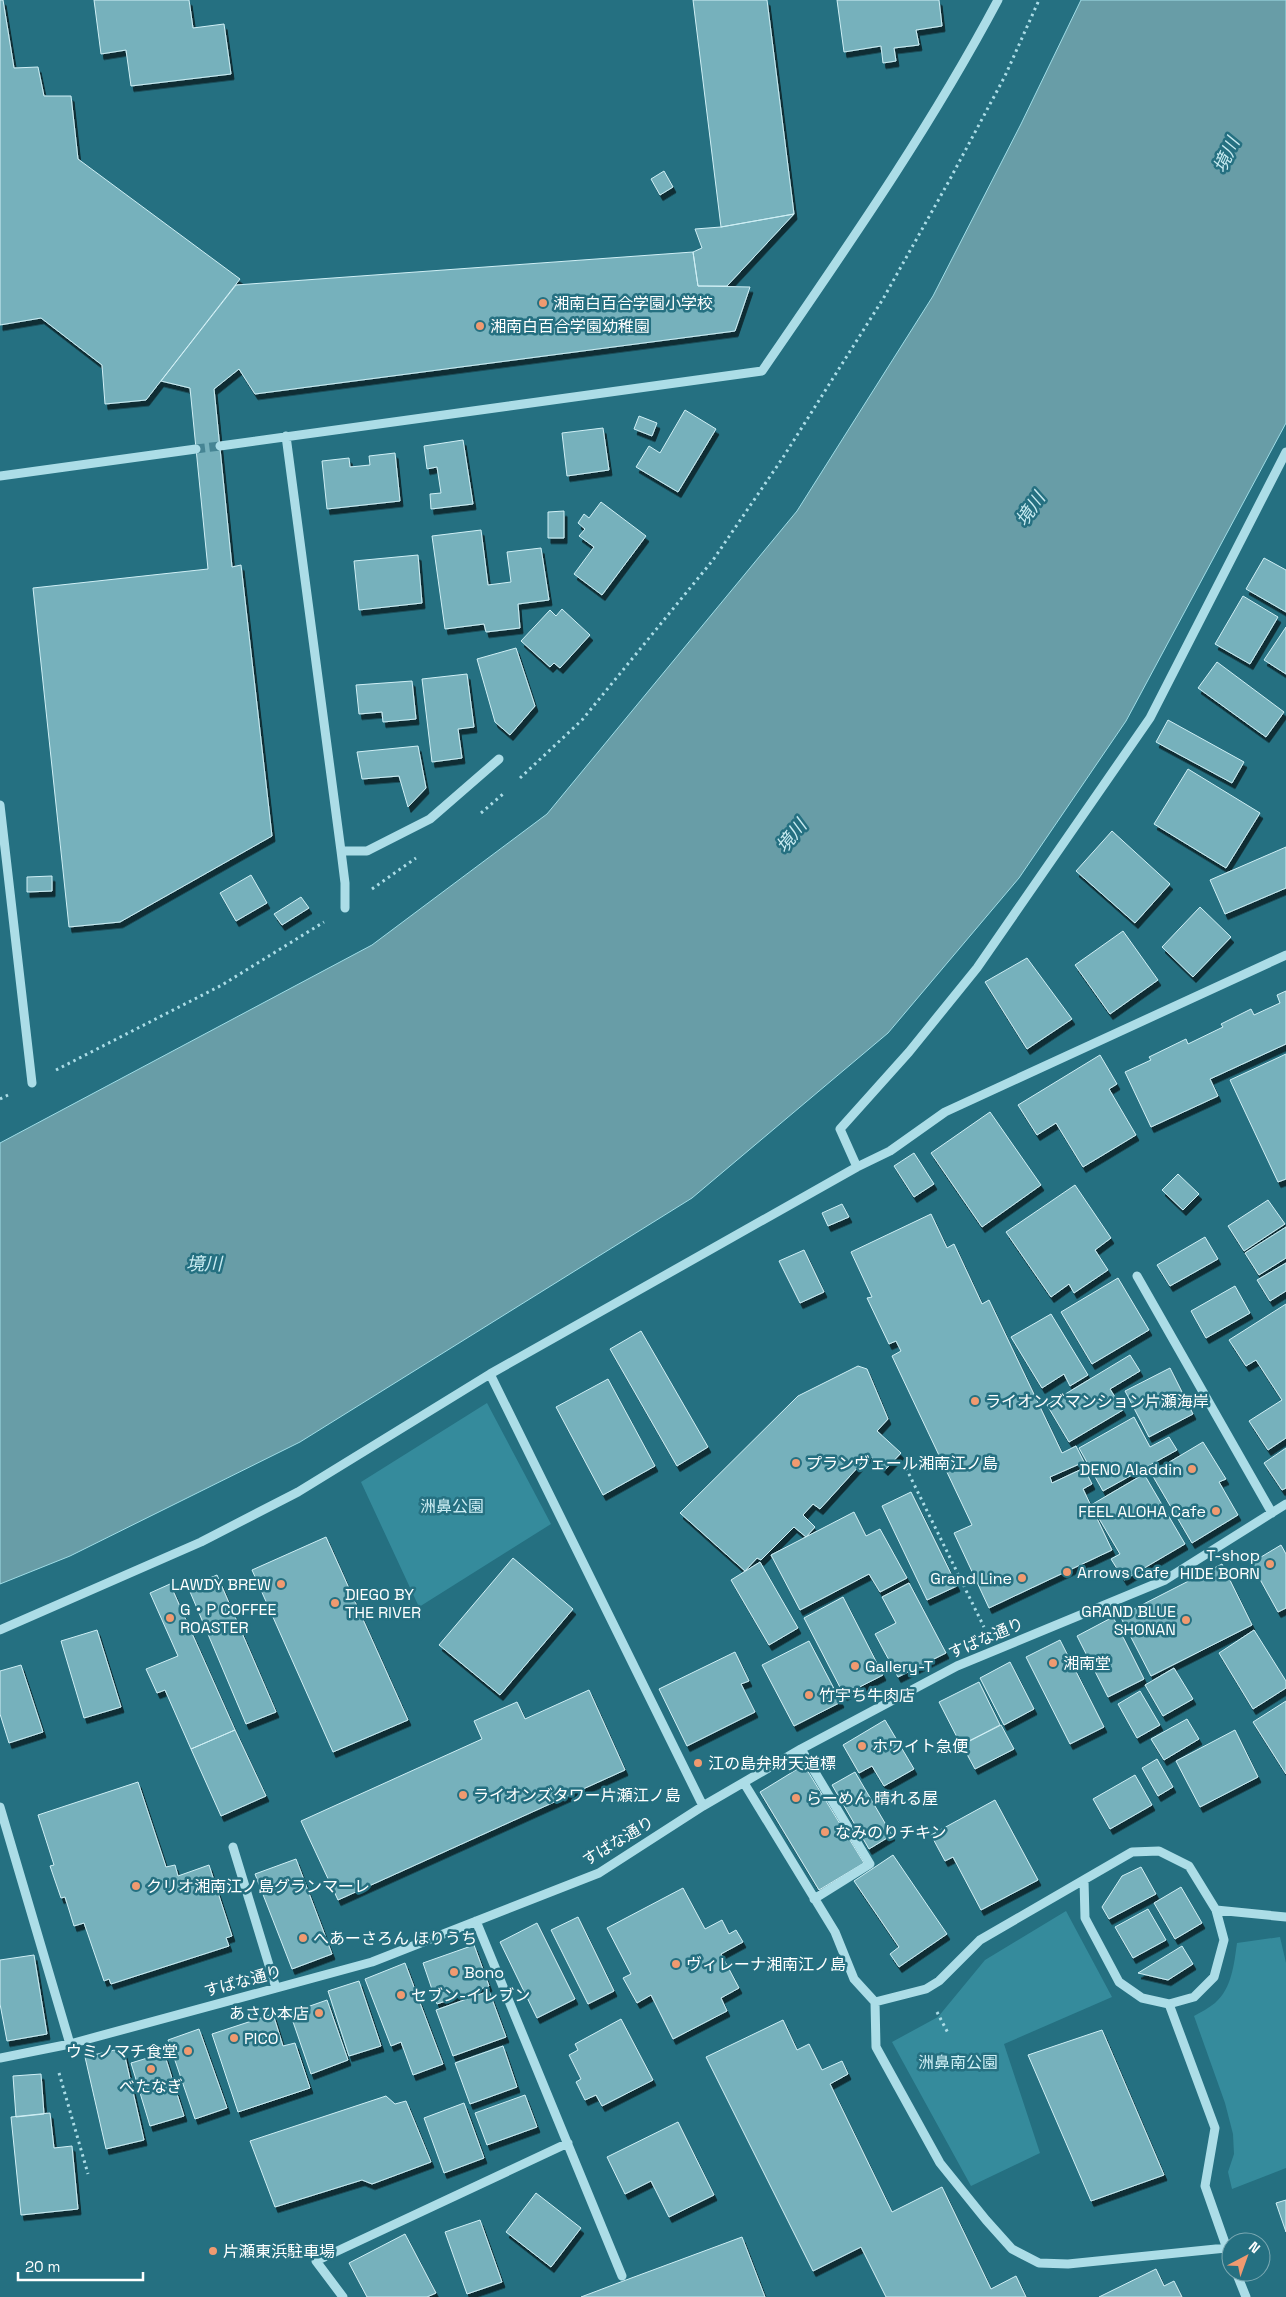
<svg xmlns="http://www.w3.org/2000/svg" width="1286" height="2297" font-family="'Space Grotesk','Noto Sans JP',sans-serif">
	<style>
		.green { fill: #358b9c }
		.water { fill: #689da7; stroke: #a0dde7 }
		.building { fill: #76b1bc; stroke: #cfeff5; filter: url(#shadow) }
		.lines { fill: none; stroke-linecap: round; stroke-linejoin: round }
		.minor-tunnel { stroke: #468594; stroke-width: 9; stroke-dasharray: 9 4.5; stroke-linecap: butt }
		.path { stroke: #acdde7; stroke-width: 3; stroke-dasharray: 2.5 4; stroke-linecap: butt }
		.minor { stroke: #acdde7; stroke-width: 9 }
		.poi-dot { fill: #f09a70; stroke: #257081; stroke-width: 2 }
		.labels { text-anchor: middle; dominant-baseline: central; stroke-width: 5; stroke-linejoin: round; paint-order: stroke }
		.poi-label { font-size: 16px; fill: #fff; stroke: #257081; text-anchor: start }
		.park-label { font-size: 16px; fill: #cfeff5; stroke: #257081 }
		.street-label { font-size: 16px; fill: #fff; stroke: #257081 }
		.water-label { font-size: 18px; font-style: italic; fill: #c9ecf2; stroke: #257081 }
	</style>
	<defs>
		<filter id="shadow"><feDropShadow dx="3" dy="5.5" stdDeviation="0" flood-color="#0009"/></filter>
	</defs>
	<rect width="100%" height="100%" fill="#257081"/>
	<path class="green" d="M487 1403 551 1524 419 1607 361 1482Z
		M1066 1911 1112 1997 1004 2044 1040 2153 971 2186 892 2042 938 2017 985 1960Z
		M1280 1937 1286 1963V2168L1232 2189 1228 2172 1234 2154 1233 2134 1225 2103 1194 2016C1201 2012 1209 2008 1215 2003 1232 1988 1234 1964 1237 1943Z"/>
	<path class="water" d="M1081 0H1286V423L1126 721 1019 878 888 1033 692 1198 300 1442 70 1556 0 1584V1143L372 945 547 814 797 511 933 296 1021 124Z"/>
	<path class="building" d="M0 0H3L14 68 38 67 44 96H71L78 159 240 279 146 400 105 404 102 365 41 318 0 325Z
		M94 0H189L193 28 224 24 231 74 131 86 126 50 101 54Z
		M693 0H767L794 214 721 227Z
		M837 0H939L942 26 916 30 919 45 894 48 896 61 883 63 881 46 844 52Z
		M664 171 673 187 660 195 651 179Z
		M794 214 727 286H698L693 252 702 248 695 229 721 227Z
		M693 252 698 286 750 287 735 331 255 394 239 369 214 389 232 567 241 565 272 836 120 922 69 927 33 588 208 569 190 388 161 381 236 285Z
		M685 410 716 429 678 492 636 467 649 446 660 453Z
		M639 416 657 423 652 436 634 429Z
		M603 428 609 470 567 476 562 433Z
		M463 440 473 504 431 509 430 494 441 493 437 467 427 469 424 446Z
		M395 453 400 501 327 509 322 461 349 458 350 467 370 465 369 456Z
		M601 502 646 536 602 595 574 574 594 547 579 536 585 529 578 523 584 514 589 518Z
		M564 511V538H548V512Z
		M481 530 488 585 511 582 507 552 541 548 549 600 518 604 520 628 486 632 484 624 445 629 432 536Z
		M418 555 422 603 359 610 354 561Z
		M1264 558 1286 570V612L1246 589Z
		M1243 596 1278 617 1250 664 1215 644Z
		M562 609 590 635 560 668 554 663 550 667 521 641 550 610 556 616Z
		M1286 627V674L1264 660Z
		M516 648 535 706 510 735 495 722 477 659Z
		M1217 662 1284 712 1266 737 1198 688Z
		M467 674 474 727 458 729 462 758 432 762 422 679Z
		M412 681 416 719 383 722 382 712 359 714 356 685Z
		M1168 720 1244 762 1232 783 1156 742Z
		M418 746 426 788 408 807 399 776 362 779 357 752Z
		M1188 769 1260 813 1226 868 1154 824Z
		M1112 831 1170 884 1135 923 1076 871Z
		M1286 847V888L1225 914 1210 880Z
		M251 875 267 903 236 921 220 893Z
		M52 876V891L27 892V877Z
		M301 897 309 908 282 925 274 914Z
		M1200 907 1231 937 1193 977 1162 947Z
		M1123 931 1158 980 1110 1014 1075 965Z
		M1027 958 1072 1019 1027 1049 985 982Z
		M1286 991V1044L1210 1079 1218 1096 1151 1127 1125 1072 1151 1060 1149 1057 1186 1039 1188 1044 1223 1027 1221 1024 1251 1009 1254 1015 1280 1003 1277 995Z
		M1286 1054V1179L1278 1182 1230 1080Z
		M1100 1055 1117 1084 1109 1089 1136 1135 1083 1167 1056 1123 1037 1135 1018 1105Z
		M990 1112 1041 1185 982 1227 931 1153Z
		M914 1153 934 1184 914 1197 894 1166Z
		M1178 1174 1199 1194 1183 1210 1162 1190Z
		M1075 1185 1111 1238 1095 1250 1108 1270 1074 1293 1069 1284 1051 1297 1006 1232Z
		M1268 1200 1285 1224 1244 1251 1228 1226Z
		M842 1204 849 1217 828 1226 822 1213Z
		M931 1214 947 1248 954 1244 982 1304 989 1300 1062 1453 1076 1446 1084 1462 1050 1477 1052 1483 1084 1468 1092 1484 1083 1489 1112 1550 989 1608 954 1533 972 1525 892 1356 901 1351 896 1341 889 1344 867 1298 872 1297 851 1252Z
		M1286 1227V1258L1259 1275 1245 1253Z
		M1205 1237 1218 1259 1170 1286 1157 1265Z
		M804 1250 824 1292 800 1303 779 1261Z
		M1286 1263V1291L1270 1301 1257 1280Z
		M1118 1278 1149 1330 1092 1364 1061 1312Z
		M1235 1286 1250 1313 1206 1338 1191 1311Z
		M1286 1304V1438L1268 1450 1249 1421 1282 1400 1256 1360 1246 1366 1229 1340Z
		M1051 1314 1088 1375 1070 1386 1064 1374 1042 1388 1011 1337Z
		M641 1331 708 1447 677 1466 610 1349Z
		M1130 1355 1140 1371 1110 1389 1123 1410 1069 1442 1047 1405Z
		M858 1366 867 1369 888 1419 877 1431 901 1453 885 1470 869 1455 820 1509 813 1504 803 1515 815 1527 806 1537 794 1527 761 1560 757 1558 745 1571 680 1513 798 1396Z
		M1170 1368 1193 1414 1149 1437 1125 1391Z
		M608 1379 655 1466 603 1495 556 1407Z
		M1134 1417 1150 1447 1169 1437 1177 1450 1103 1491 1079 1448Z
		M1203 1442 1226 1479 1219 1482 1238 1515 1192 1543 1151 1473Z
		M1286 1448V1488L1282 1490 1264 1463Z
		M1144 1474 1185 1544 1124 1580 1111 1559 1120 1554 1091 1505Z
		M911 1492 957 1586 927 1600 882 1506Z
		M854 1512 866 1536 880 1529 907 1578 880 1592 869 1574 800 1610 771 1555Z
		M326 1537 408 1720 333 1752 252 1570Z
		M1281 1545 1286 1554V1608L1278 1612 1251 1563Z
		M513 1558 573 1609 500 1695 439 1645Z
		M760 1562 798 1628 769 1645 731 1580Z
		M1222 1564 1252 1625 1151 1676 1120 1616Z
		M217 1575 276 1712 246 1724 188 1587Z
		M909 1583 946 1653 898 1677 875 1634 896 1623 882 1597Z
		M170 1584 235 1730 191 1749 165 1690 157 1693 146 1669 178 1656 150 1593Z
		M843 1597 883 1675 844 1695 804 1618Z
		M1113 1617 1144 1679 1108 1697 1077 1636Z
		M97 1630 121 1707 84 1718 61 1641Z
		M1254 1630 1286 1681V1688L1253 1709 1219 1653Z
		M1060 1640 1104 1727 1070 1744 1026 1657Z
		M809 1641 841 1702 794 1726 762 1665Z
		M735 1652 749 1681 741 1684 755 1712 687 1746 659 1689Z
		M1010 1662 1034 1709 1004 1725 980 1678Z
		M21 1665 43 1732 9 1743 0 1714V1671Z
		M1174 1668 1193 1699 1163 1716 1145 1685Z
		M979 1682 1000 1725 961 1745 939 1702Z
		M589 1690 625 1770 338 1900 301 1821 482 1739 474 1721 517 1702 525 1719Z
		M1140 1691 1160 1725 1137 1738 1118 1704Z
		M1286 1701V1774L1253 1722Z
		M1187 1719 1199 1739 1164 1760 1151 1739Z
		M885 1720 914 1769 884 1786 872 1766 859 1773 843 1745Z
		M1001 1725 1014 1749 975 1769 962 1745Z
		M235 1730 266 1796 221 1816 191 1749Z
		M1235 1730 1258 1777 1200 1807 1176 1761Z
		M1157 1759 1173 1787 1158 1796 1142 1768Z
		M804 1765 864 1863 819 1890 760 1792Z
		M855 1772 892 1835 869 1849 832 1785Z
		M1135 1775 1152 1805 1110 1829 1093 1799Z
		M138 1782 166 1867 175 1865 178 1876 209 1865 232 1936 226 1938 229 1946 111 1984 109 1979 104 1981 84 1923 74 1926 65 1897 61 1898 50 1866 54 1865 38 1815Z
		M995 1800 1038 1880 981 1910 953 1857 945 1861 931 1835Z
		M893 1855 947 1934 899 1967 890 1954 899 1947 854 1881Z
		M296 1859 332 1954 292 1969 255 1874Z
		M1141 1867 1156 1894 1109 1919 1102 1907 1122 1876Z
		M1181 1887 1202 1923 1175 1939 1154 1903Z
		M683 1888 705 1929 722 1920 729 1934 736 1930 743 1942 721 1954 739 1988 721 1998 727 2011 673 2039 651 1995 637 2003 623 1978 631 1974 607 1928Z
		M1148 1909 1166 1940 1133 1958 1115 1927Z
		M578 1917 614 1991 588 2004 551 1930Z
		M537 1923 575 1999 537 2018 500 1942Z
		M474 1945 489 1986 437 2004 423 1963Z
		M1182 1946 1193 1964 1168 1980 1138 1973Z
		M34 1955 47 2034 7 2041 0 2004V1960Z
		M405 1963 443 2064 413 2075 401 2042 391 2046 365 1979Z
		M359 1981 381 2046 349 2056 328 1991Z
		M489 1991 506 2037 453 2056 436 2010Z
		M327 2000 348 2060 311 2074 290 2013Z
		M273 2014 283 2046 295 2043 310 2088 238 2112 212 2034Z
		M621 2019 653 2080 602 2106 596 2095 585 2100 576 2082 581 2079 569 2055 578 2050 575 2044Z
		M783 2020 797 2050 809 2044 822 2070 842 2061 848 2074 830 2084 892 2212 942 2187 991 2289 1016 2276 1026 2297H886L861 2247 813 2271 706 2057Z
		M199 2029 227 2108 195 2119 168 2040Z
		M1102 2030 1164 2175 1091 2201 1028 2055Z
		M503 2046 517 2087 470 2104 455 2063Z
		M123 2048 144 2140 106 2149 85 2057Z
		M164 2053 184 2116 150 2126 131 2063Z
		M41 2074 44 2114 16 2117 13 2076Z
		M525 2095 537 2127 487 2145 475 2113Z
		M386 2096 395 2104 406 2101 431 2162 372 2184 362 2180 275 2207 250 2141Z
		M464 2103 484 2158 444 2173 424 2118Z
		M50 2113 54 2148 72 2146 78 2209 21 2215 11 2117Z
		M678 2122 714 2195 669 2217 651 2181 625 2194 607 2157Z
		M536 2193 581 2228 551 2267 506 2232Z
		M1286 2200V2232L1276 2203Z
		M480 2220 502 2282 467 2294 445 2232Z
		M405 2234 436 2293 427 2297H367L349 2263Z
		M742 2237 765 2297H581L626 2280Z
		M1156 2269 1164 2286 1174 2281 1182 2297H1099Z"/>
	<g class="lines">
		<path class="minor-tunnel" d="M196 449 220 446"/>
		<path class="path" d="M520 778 582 720 713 560 782 459 883 299 949 181 1005 76 1039 0
			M481 813 503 794
			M372 889 416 858
			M56 1070 222 985 324 922
			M0 1099 8 1095
			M906 1468 984 1627
			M937 2012 949 2035
			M59 2073 88 2174"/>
		<path class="minor" d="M286 436 341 851 345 883V908
			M220 446 762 371C845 250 929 130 998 0
			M0 476 196 449
			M0 805 32 1083
			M341 851H367L430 819 499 759
			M857 1167 840 1129 909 1052 977 968 1150 718 1286 452
			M1137 1276 1272 1513
			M490 1374 703 1806
			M0 1630 201 1542 298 1492 490 1374 857 1167 890 1151 945 1112 1286 955
			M801 1749 870 1864 814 1899
			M744 1783 835 1932 854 1979 875 2002 876 2047 940 2163 986 2220 1012 2249 1039 2263 1068 2264 1226 2248
			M0 1807 70 2044
			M233 1847 276 1988
			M1216 1910 1286 1917
			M476 1921 622 2276
			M875 2002 926 1989 939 1981 980 1940 1132 1852 1159 1851 1189 1866 1216 1910 1224 1940 1214 1977 1194 1997 1169 2004 1142 1998 1119 1982 1085 1918 1084 1880
			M1169 2004 1215 2128 1205 2186 1231 2260
			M0 2058 70 2044 372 1962 599 1873 703 1806 801 1749 957 1666 1165 1580 1286 1504
			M1236 2272 1246 2297
			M343 2297 316 2261 568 2143"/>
	</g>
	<g class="poi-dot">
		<circle cx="543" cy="303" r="5"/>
		<circle cx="480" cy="326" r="5"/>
		<circle cx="975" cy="1401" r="5"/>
		<circle cx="796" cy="1463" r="5"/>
		<circle cx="1192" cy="1469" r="5"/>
		<circle cx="1216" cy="1511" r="5"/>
		<circle cx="1270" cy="1564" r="5"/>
		<circle cx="1067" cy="1572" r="5"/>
		<circle cx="1022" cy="1578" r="5"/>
		<circle cx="281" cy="1584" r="5"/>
		<circle cx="335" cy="1603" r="5"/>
		<circle cx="170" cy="1618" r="5"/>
		<circle cx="1186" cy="1620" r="5"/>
		<circle cx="1053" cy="1663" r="5"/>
		<circle cx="855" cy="1666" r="5"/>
		<circle cx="809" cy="1695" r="5"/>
		<circle cx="862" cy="1746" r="5"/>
		<circle cx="698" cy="1763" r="5"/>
		<circle cx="463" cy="1795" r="5"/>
		<circle cx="796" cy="1798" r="5"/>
		<circle cx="825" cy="1832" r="5"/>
		<circle cx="136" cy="1886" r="5"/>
		<circle cx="303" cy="1938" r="5"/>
		<circle cx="676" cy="1964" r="5"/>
		<circle cx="454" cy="1972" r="5"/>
		<circle cx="401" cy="1995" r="5"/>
		<circle cx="319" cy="2013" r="5"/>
		<circle cx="234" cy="2038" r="5"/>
		<circle cx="188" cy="2051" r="5"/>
		<circle cx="151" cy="2069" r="5"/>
		<circle cx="213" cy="2251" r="5"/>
	</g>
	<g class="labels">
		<g class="poi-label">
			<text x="553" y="303">湘南白百合学園小学校</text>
			<text x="490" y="326">湘南白百合学園幼稚園</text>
			<text x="985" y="1401">ライオンズマンション片瀬海岸</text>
			<text x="806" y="1463">プランヴェール湘南江ノ島</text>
			<text x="1182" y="1469" text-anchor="end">DENO Aladdin</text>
			<text x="1206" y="1511" text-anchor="end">FEEL ALOHA Cafe</text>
			<text x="1260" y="1555" text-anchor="end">T-shop<tspan x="1260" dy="18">HIDE BORN</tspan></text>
			<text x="1077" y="1572">Arrows Cafe</text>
			<text x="1012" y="1578" text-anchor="end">Grand Line</text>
			<text x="271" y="1584" text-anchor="end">LAWDY BREW</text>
			<text x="345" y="1594">DIEGO BY<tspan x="345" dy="18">THE RIVER</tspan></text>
			<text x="180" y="1609">G・P COFFEE<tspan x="180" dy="18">ROASTER</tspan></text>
			<text x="1176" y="1611" text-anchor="end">GRAND BLUE<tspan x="1176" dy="18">SHONAN</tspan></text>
			<text x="1063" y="1663">湘南堂</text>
			<text x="865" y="1666">Gallery-T</text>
			<text x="819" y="1695">竹宇ち牛肉店</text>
			<text x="872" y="1746">ホワイト急便</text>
			<text x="708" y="1763">江の島弁財天道標</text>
			<text x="473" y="1795">ライオンズタワー片瀬江ノ島</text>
			<text x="806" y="1798">らーめん 晴れる屋</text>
			<text x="835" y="1832">なみのりチキン</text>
			<text x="146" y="1886">クリオ湘南江ノ島グランマーレ</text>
			<text x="313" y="1938">へあーさろん ほりうち</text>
			<text x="686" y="1964">ヴィレーナ湘南江ノ島</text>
			<text x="464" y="1972">Bono</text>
			<text x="411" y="1995">セブン-イレブン</text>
			<text x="309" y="2013" text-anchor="end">あさひ本店</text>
			<text x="244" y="2038">PICO</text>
			<text x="178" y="2051" text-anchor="end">ウミノマチ食堂</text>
			<text x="151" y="2086" text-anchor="middle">べたなぎ</text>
			<text x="223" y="2251">片瀬東浜駐車場</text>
		</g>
		<g class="park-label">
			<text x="452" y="1506">洲鼻公園</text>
			<text x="958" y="2062">洲鼻南公園</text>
		</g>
		<g class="street-label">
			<text transform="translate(986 1638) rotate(-23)">すばな通り</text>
			<text transform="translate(618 1841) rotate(-31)">すばな通り</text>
			<text transform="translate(243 1981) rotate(-15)">すばな通り</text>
		</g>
		<g class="water-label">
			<text transform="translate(1226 155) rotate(-65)">境川</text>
			<text transform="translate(1030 509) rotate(-56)">境川</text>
			<text transform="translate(791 836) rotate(-51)">境川</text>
			<text x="204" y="1263">境川</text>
		</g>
	</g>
	<g transform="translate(1246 2257) rotate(41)"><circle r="24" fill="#257081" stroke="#7ca9b3"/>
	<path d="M0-4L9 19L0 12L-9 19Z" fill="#f09a70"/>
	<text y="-8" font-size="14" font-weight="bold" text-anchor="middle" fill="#ffffff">N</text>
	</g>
	<path d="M18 2272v8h125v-8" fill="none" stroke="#ffffff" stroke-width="2.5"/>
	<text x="25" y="2272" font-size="15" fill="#ffffff" stroke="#257081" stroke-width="4" paint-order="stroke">20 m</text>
</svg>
